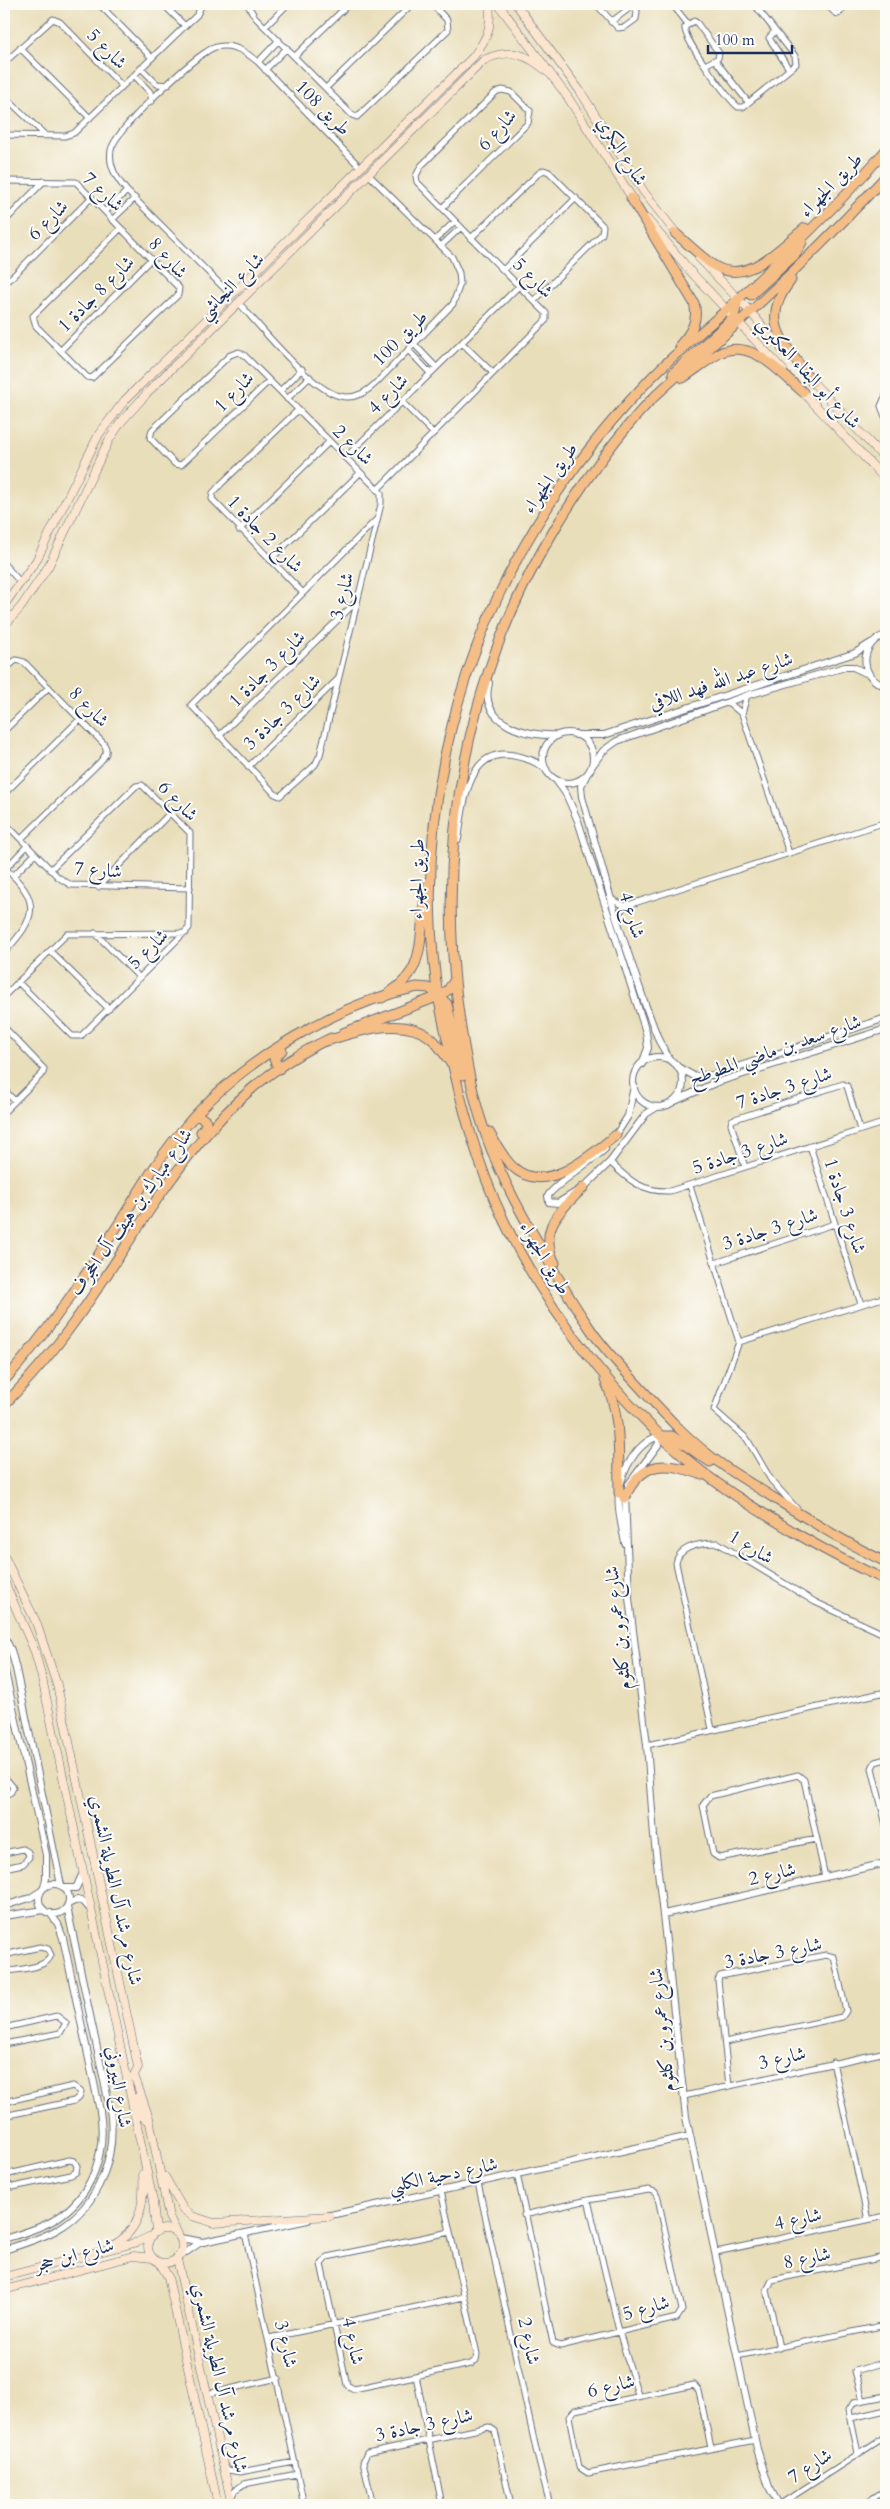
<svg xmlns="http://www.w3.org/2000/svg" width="890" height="2509" font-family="Cardo,Amiri,serif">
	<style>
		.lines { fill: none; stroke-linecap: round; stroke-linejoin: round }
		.minor-casing { stroke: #636c7e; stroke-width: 7 }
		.tertiary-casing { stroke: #636c7e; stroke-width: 8 }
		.secondary-casing { stroke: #636c7e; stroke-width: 9 }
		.primary-casing { stroke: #636c7e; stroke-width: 11 }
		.trunk-casing { stroke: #636c7e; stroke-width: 11 }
		.minor { stroke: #fff; stroke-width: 5 }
		.tertiary { stroke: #fff; stroke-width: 6 }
		.secondary { stroke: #fbe5cf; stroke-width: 8 }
		.primary { stroke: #f6be87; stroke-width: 9 }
		.trunk { stroke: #f6be87; stroke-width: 9 }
		.labels { text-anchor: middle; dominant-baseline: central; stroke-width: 4; stroke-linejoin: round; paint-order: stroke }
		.street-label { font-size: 19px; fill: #1b2f5e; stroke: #fdfcf7 }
	</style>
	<rect width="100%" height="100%" fill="#fdfcf7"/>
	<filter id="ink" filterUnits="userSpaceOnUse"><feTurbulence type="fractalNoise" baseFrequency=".02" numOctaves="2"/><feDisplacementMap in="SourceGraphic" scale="10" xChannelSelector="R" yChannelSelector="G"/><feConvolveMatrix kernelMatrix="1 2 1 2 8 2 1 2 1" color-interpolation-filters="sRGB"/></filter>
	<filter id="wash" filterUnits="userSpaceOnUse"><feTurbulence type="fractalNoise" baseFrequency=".0096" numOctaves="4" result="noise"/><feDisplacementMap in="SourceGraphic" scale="20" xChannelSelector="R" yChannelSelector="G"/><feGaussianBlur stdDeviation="1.12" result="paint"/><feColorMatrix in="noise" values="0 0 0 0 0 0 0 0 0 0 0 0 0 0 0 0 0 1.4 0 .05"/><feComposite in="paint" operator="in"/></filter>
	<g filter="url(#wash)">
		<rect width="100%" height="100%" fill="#e9deba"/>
	</g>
	<g filter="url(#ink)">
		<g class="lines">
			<defs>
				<path id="minor" d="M99 4 152 58
					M163 4 185 26
					M247 4 255 17 352 115 357 117 448 30 447 20 432 4
					M596 4 618 28 625 27 636 19 637 12 634 5
					M672 4 688 24
					M827 4 835 13 838 14 842 10 839 4
					M611 22 635 4
					M265 27 288 4
					M775 31 769 38 789 69
					M20 48 90 118
					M295 56 349 4
					M715 60 748 102
					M258 62 279 40
					M4 63 53 19 60 22 122 86
					M705 65 718 58 719 53 697 23 694 21 685 27C682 38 728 98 738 107H743L796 64 795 56 754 4
					M141 68 157 84 168 85
					M265 70 287 48
					M134 75 150 92 152 101
					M326 88 412 4
					M4 96 45 135
					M4 135 65 136 74 133 185 26 197 15 202 4
					M4 181 76 182 179 288 178 295 92 378 87 377 36 326 33 316 120 229
					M105 212 127 191
					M112 220 135 198
					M4 222 44 181
					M471 238 539 173 544 170 549 172 603 226 602 234 534 301
					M435 240 455 221
					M441 246 461 227
					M503 270 576 198
					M4 283 13 276 91 198
					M230 294 127 191C117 179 108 166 111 150 115 130 187 64 206 52 211 48 218 46 224 46 238 46 248 54 258 62L360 167
					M238 302C259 325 311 390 340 396 356 400 368 391 378 381L453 304 460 284 459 273 452 257 368 174
					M462 343 493 373
					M415 345 436 367
					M61 350 151 259
					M409 351 430 373
					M269 381 181 465 175 464 150 438 152 430 230 355 239 352 244 355 381 493V504L320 755 315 765 280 796 275 794 191 705 377 519
					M280 391 302 369
					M886 395 881 406 886 419
					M287 399 310 377
					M402 402 433 433
					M298 410 221 484 213 493 212 499 302 592
					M345 458 519 286
					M377 490 546 320V313C502 270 460 226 417 182L416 176 421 166 496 92 502 90 511 92 530 111 528 123 442 208
					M239 530 329 442
					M270 560 360 473
					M4 564 21 583
					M4 670 16 660 24 662 104 744C109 752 105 756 99 763L21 839
					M728 702 742 714 789 853
					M742 714 747 695
					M4 731 49 687
					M219 736 356 602
					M248 767 337 680
					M4 794 80 719
					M4 822 58 877 71 885 190 888
					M4 867C42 902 37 917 4 953
					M6 868 27 846
					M13 876 35 854
					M98 887 170 813
					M611 899 625 906
					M616 917 625 906 886 822
					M95 933 140 978
					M50 951 109 1009
					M18 982 72 1036H81L189 928 190 833 142 785 136 786 50 870
					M4 996 67 934 186 933
					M4 1027 44 1069 43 1073 4 1112
					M4 1090 15 1101
					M810 1146 861 1304
					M610 1162C628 1180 642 1192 670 1191L886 1122
					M745 1167 731 1124 732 1120 843 1084 847 1086 860 1130
					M690 1186 739 1342 714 1410 747 1439 771 1480 797 1509
					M715 1263 834 1224
					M739 1342 886 1297
					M712 1729 676 1563C679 1545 702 1543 718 1543L815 1602 886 1635
					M647 1745 886 1692
					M886 1759 875 1762 872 1768 886 1825
					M4 1781H8L13 1787 11 1792 4 1796
					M817 1839 719 1858 713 1854 703 1805 710 1796 798 1775 804 1780 825 1877
					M4 1853 23 1849 28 1852 29 1857 23 1864 4 1868
					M4 1955 40 1947 48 1949 51 1955C47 1969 16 1969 4 1972
					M4 2028 57 2016 66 2023 60 2033 4 2044
					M725 2042 842 2017 846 2011 834 1957 826 1955 720 1976 718 1980 729 2086
					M833 2062 868 2220
					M684 2096 886 2052
					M4 2102 73 2086 81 2092 79 2097 74 2101 4 2116
					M69 2160 74 2161 77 2166 76 2172 71 2175 13 2187 4 2182 9 2174Z
					M517 2174 553 2343 560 2346 677 2318 682 2310 658 2198 655 2192 649 2190 588 2200 524 2215
					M478 2183 537 2454 550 2505
					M441 2191 477 2354 476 2360 471 2364 354 2389 347 2385 321 2264 327 2257 450 2232
					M588 2200 619 2331 638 2395
					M245 2233 304 2505
					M716 2252 886 2216
					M269 2338 464 2297
					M779 2348 767 2290 772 2280 880 2258 886 2259
					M737 2356 886 2325
					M416 2376 442 2505
					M207 2394 278 2378
					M863 2400 855 2371 886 2362
					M851 2418 886 2410
					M711 2448 699 2391 694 2385 575 2410 569 2417 579 2467 588 2473 755 2440
					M858 2453 849 2410 854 2402 886 2396
					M224 2465 228 2470 240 2472 295 2462
					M231 2498 235 2490 244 2484 297 2474
					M373 2505 363 2462 367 2453 489 2427 495 2431 511 2505
					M779 2505 886 2436
					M862 2505 886 2490"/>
				<path id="tertiary" d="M886 635C859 642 858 679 886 686
					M489 683C478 724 528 737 558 735
					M543 758a25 25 0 1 1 50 0a25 25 0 1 1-50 0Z
					M576 735H604L855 653 871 643
					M592 766 603 751 617 741 748 695 845 667H853L868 674
					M587 774 581 786 582 797 616 917 645 1004 659 1041 670 1060
					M556 780 566 794 578 821 646 1032 648 1048 642 1064
					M458 839C463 808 466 749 511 755 524 757 535 760 546 769
					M633 1082a25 25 0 1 1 50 0a25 25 0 1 1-50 0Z
					M678 1067 694 1076 713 1075 886 1018
					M675 1101 715 1083 886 1029
					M614 1138 628 1116 634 1086
					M605 1149C594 1159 551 1188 548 1196L549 1202 558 1203 584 1187 610 1162 646 1114 657 1107
					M625 1494 629 1598 647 1745 654 1836 686 2117 757 2449 769 2487 779 2505
					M625 1543C622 1527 617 1508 619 1492 622 1470 638 1440 661 1436L658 1445 628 1485
					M4 1636 11 1650 16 1669 61 1885
					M4 1667 46 1855V1878L44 1887
					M39 1899a15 15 0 1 1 30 0a15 15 0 1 1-30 0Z
					M65 1888H76L83 1873
					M68 1904 77 1900 84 1902 91 1910
					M4 1906 30 1898 41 1891
					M664 1914 886 1863
					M4 1916 44 1910
					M326 2216 690 2136
					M180 2238 203 2242 308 2220
					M4 2239C20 2234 39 2229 54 2220 92 2197 107 2154 100 2111L63 1938 58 1924 50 1913
					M4 2250C22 2244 41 2239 58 2229 100 2205 117 2155 110 2109L67 1907
					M179 2257 201 2242"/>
				<path id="secondary" d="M498 4 567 96 634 201
					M516 4 580 91 644 192 679 237
					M647 219 691 272 783 370
					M699 258 745 306 789 357
					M809 378 886 460
					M799 388 886 480
					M4 605 36 561 99 434 125 400 473 57C488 37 492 28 489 4
					M4 626 21 607 48 567 109 440 121 422 150 390 484 60C510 48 527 53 549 73
					M4 1556 36 1622 57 1685 138 2067 134 2075 149 2118 169 2217 178 2234
					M4 1581 35 1652 42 1678 153 2201 156 2232
					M138 2097 142 2116 145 2119 149 2118
					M165 2177 183 2209 192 2216 214 2223 330 2216
					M148 2246a17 17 0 1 1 34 0a17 17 0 1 1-34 0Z
					M112 2246C140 2231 145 2203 143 2174
					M177 2259 232 2505
					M160 2263 168 2277 218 2505
					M4 2277 138 2242 151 2236
					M4 2290 133 2256 152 2258"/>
				<path id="primary" d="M343 1033 439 996 448 990 454 981
					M279 1069 274 1059 282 1050
					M194 1117 199 1116 206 1121V1125L201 1132
					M4 1381C47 1334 83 1279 118 1225 139 1192 158 1158 184 1128 239 1062 334 1005 417 987L429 988 439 996
					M4 1405C26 1382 47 1359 66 1333 147 1226 200 1097 331 1038"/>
				<path id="trunk" d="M886 150C839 204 787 254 735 302 707 328 676 352 649 380 602 429 559 485 526 543 452 671 417 826 435 973 437 996 443 1020 448 1043 461 1104 477 1165 504 1221 546 1310 619 1404 695 1466 727 1492 764 1514 799 1535 828 1552 856 1567 886 1580
					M886 176C839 227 790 276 739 322 710 349 677 374 649 402 614 439 583 483 556 527 467 672 436 839 458 1007 463 1044 469 1081 480 1117 494 1164 517 1207 542 1249 557 1277 573 1304 591 1330 604 1349 620 1366 636 1383 659 1408 682 1434 709 1455 729 1471 752 1484 774 1498 811 1521 847 1544 886 1562
					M631 198 694 303C699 320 691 333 680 345
					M675 233C687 243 700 256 713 265 747 287 779 248 805 228
					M791 280C757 323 786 344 812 382
					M751 295 795 255 802 242
					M673 373 734 317 738 299
					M683 378C695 370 706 361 718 354 751 336 780 373 803 392
					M439 996 447 1004 463 1075
					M382 998C393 990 404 983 411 972 426 948 419 908 429 881
					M326 1041C357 1032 402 1015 431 1038 439 1045 444 1054 450 1062
					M489 1132C496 1144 503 1158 513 1167 545 1197 590 1156 616 1135
					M555 1263C537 1228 561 1210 584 1187
					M605 1380C622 1416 618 1454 619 1493
					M661 1436H672L710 1462
					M624 1498C644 1458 666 1462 703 1475"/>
			</defs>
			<use href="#minor" class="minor-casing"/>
			<use href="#tertiary" class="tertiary-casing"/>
			<use href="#secondary" class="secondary-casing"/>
			<use href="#primary" class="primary-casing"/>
			<use href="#trunk" class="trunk-casing"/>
			<use href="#minor" class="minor"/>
			<use href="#tertiary" class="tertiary"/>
			<use href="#secondary" class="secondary"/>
			<use href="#primary" class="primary"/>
			<use href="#trunk" class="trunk"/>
		</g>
	</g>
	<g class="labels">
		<g class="street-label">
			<text transform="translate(107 49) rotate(46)">شارع 5</text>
			<text transform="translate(323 108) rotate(45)">طريق 108</text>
			<text transform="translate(497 130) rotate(-48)">شارع 6</text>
			<text transform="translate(622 151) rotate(58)">شارع البكري</text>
			<text transform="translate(831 185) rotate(-46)">طريق الجهراء</text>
			<text transform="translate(103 192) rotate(43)">شارع 7</text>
			<text transform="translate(48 220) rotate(-45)">شارع 6</text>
			<text transform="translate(168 258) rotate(48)">شارع 8</text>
			<text transform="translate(533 278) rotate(45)">شارع 5</text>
			<text transform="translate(231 286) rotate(-45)">شارع النجاشي</text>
			<text transform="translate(96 294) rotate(-45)">شارع 8 جادة 1</text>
			<text transform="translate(400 338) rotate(-45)">طريق 100</text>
			<text transform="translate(808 373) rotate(47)">شارع أبو البقاء العكبري</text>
			<text transform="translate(234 392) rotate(-46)">شارع 1</text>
			<text transform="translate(388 394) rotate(-45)">شارع 4</text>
			<text transform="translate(353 445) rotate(45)">شارع 2</text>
			<text transform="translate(550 478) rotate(-55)">طريق الجهراء</text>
			<text transform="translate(265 534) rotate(46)">شارع 2 جادة 1</text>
			<text transform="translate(342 596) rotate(-76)">شارع 3</text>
			<text transform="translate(267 669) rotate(-45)">شارع 3 جادة 1</text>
			<text transform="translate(721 681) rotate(-18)">شارع عبد الله فهد اللافي</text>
			<text transform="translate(89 707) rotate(46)">شارع 8</text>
			<text transform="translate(282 712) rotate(-44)">شارع 3 جادة 3</text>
			<text transform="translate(178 801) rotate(46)">شارع 6</text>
			<text transform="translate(98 870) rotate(4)">شارع 7</text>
			<text transform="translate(417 879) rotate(-89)">طريق الجهراء</text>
			<text transform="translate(632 915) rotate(73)">شارع 4</text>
			<text transform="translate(148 949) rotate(-44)">شارع 5</text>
			<text transform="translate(775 1050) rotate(-19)">شارع سعد بن ماضي المطوطح</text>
			<text transform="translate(784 1088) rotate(-18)">شارع 3 جادة 7</text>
			<text transform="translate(740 1153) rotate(-18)">شارع 3 جادة 5</text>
			<text transform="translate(845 1206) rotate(72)">شارع 3 جادة 1</text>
			<text transform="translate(131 1212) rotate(-55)">شارع مبارك بن هيف آل الحجرف</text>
			<text transform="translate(770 1229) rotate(-18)">شارع 3 جادة 3</text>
			<text transform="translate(545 1258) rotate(59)">طريق الجهراء</text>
			<text transform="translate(751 1547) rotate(31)">شارع 1</text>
			<text transform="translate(618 1628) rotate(-96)">شارع عمرو بن كلثوم</text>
			<text transform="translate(772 1874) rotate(-13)">شارع 2</text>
			<text transform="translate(116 1890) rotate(78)">شارع مرشد آل الطويلة الشمري</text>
			<text transform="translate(773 1953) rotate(-11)">شارع 3 جادة 3</text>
			<text transform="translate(662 2030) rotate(-96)">شارع عمرو بن كلثوم</text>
			<text transform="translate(782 2058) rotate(-13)">شارع 3</text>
			<text transform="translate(119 2087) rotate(81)">شارع البيروني</text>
			<text transform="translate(443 2175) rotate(-12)">شارع دحية الكلبي</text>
			<text transform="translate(798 2219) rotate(-12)">شارع 4</text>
			<text transform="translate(74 2255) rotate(-15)">شارع ابن حجر</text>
			<text transform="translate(807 2258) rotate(-12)">شارع 8</text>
			<text transform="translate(646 2308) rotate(-16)">شارع 5</text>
			<text transform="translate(353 2341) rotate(78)">شارع 4</text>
			<text transform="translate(529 2341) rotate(78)">شارع 2</text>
			<text transform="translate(286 2344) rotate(77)">شارع 3</text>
			<text transform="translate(220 2378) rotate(77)">شارع مرشد آل الطويلة الشمري</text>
			<text transform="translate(611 2386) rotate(-13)">شارع 6</text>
			<text transform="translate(424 2425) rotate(-12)">شارع 3 جادة 3</text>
			<text transform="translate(810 2466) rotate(-33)">شارع 7</text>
		</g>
	</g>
	<rect width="890" height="2509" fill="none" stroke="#fdfcf7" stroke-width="20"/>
	<path d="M708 45v8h84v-8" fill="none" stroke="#1b2f5e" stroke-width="2.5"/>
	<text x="715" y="45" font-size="15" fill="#1b2f5e" stroke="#fdfcf7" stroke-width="4" paint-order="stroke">100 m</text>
</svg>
